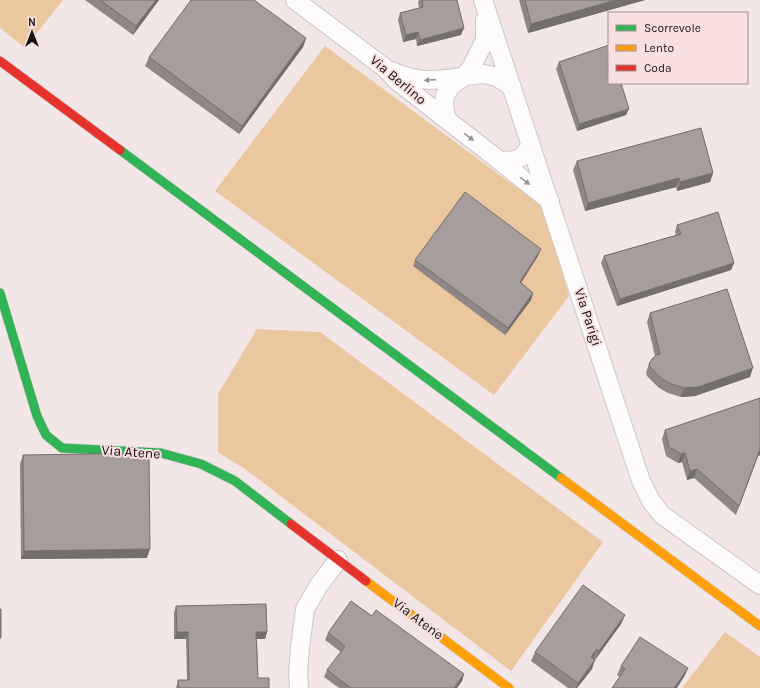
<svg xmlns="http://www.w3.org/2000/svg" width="760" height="688" font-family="Karla,sans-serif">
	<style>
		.green { fill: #eac79f }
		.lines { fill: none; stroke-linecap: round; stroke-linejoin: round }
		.street-casing { stroke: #cec5c6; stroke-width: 20 }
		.fast-casing { stroke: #cec5c6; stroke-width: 10 }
		.slow-casing { stroke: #cec5c6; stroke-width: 10 }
		.jam-casing { stroke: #cec5c6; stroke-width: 10 }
		.street { stroke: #fdfbfb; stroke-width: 18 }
		.fast { stroke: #30b455; stroke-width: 9 }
		.slow { stroke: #ff9f0a; stroke-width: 9 }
		.jam { stroke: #e5322d; stroke-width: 9 }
		.wall { fill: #8f8786 }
		.shaded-wall { fill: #746e6d }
		.building { fill: #a69d9c; stroke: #746e6d }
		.oneway { fill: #979393 }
		.labels { text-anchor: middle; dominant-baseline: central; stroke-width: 4; stroke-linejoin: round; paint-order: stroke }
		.street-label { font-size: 14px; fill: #1a1313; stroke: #f8e0e1 }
	</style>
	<rect width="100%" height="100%" fill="#f2e6e6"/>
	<path class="green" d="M0 0H63L25 48 0 28Z
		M325 46 542 206 569 296 494 395 215 191Z
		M257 329 320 332 603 542 511 671 245 469 218 452V394Z
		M725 632 760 657V688H682Z"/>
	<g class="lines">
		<defs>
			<path id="street" d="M295 0 385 68 397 81 500 161C517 161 522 160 531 145
				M483 0 641 481 651 501 662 515 760 585
				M391 71C418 83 437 81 465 76L472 66 485 40V20
				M446 118 444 104 445 95 452 85 465 76 484 74 497 77 512 87
				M500 161 550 201
				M299 688 298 673 300 647 305 609 319 585 338 560"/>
			<path id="fast" d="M120 150 561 478
				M0 293 37 416 46 435 62 448 161 453 201 464 235 481 291 524"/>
			<path id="slow" d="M561 478 760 626
				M366 581 509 688"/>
			<path id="jam" d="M0 61 120 150
				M291 524 366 581"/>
		</defs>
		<use href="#street" class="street-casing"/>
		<use href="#fast" class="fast-casing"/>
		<use href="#slow" class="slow-casing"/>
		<use href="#jam" class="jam-casing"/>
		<use href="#street" class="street"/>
		<use href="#fast" class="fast"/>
		<use href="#slow" class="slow"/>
		<use href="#jam" class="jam"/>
	</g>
	<path class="wall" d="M85 0H159L133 35Z
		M419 0H422L461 35 417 46 416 39 403 42 398 20 400 13 419 8 418 2Z
		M519 0H645L528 33Z
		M306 38 303 47 239 134 145 66 149 57Z
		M559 62 626 115 577 131 556 69Z
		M577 161 713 173 710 182 677 191 676 187 585 211 573 170Z
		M677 225 734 263 731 270 617 306 601 263 604 256 676 235 675 232Z
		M538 256 521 283 533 293 531 300 505 335 413 266 415 260Z
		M650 313 750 377 695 396 681 397 668 393 659 388 647 376 646 373 649 364 655 356 647 322Z
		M760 398V455L758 456 736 515 694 478 687 480 682 462 678 463 666 456 662 439 665 430Z
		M23 455 147 558 21 559 20 464Z
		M176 606 267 632 265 639H257L258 678 269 688H176L178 680H187L186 639H174V613Z
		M625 615 621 624 595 660 593 659 592 669 577 688H568L531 661 535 652Z
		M372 616 464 674 462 681 457 688H339L324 677 327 670 341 652 325 640 328 633Z
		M621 666 688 668 684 677H620L617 675Z"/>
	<path class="shaded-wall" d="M156 0H159L133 35 136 26Z
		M616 0H645L528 33 531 24Z
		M464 28 461 35 417 46 420 40Z
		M418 32 416 39 403 42 406 35Z
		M306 38 303 47 239 134 242 126Z
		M629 109 626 115 577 131 579 124Z
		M713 173 710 182 677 191 680 182Z
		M679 178 676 187 585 211 588 203Z
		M541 249 538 256 517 289 520 282Z
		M734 263 731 270 617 306 620 299Z
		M533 293 531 300 505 335 508 328Z
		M753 368 750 377 695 396 681 397 684 388Z
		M760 449V455L758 456 736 515Z
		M685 453 682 462 678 463 681 454Z
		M697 469 694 478 687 480 690 471Z
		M150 549 147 558 21 559 24 551Z
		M625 615 621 624 595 660 599 651Z
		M177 632H188L186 639H174Z
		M256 632H267L265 639H254Z
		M597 649 593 658 588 666 591 657Z
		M595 660 592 669 577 688H576L578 683Z
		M688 668 684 677 677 688H674Z
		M464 674 462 681 457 688H454Z"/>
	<path class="building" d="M100 0H156L136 26Z
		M191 0H254L306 38 242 126 149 57Z
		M422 0H457L464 28 420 40 418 32 406 35 400 13 423 7Z
		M525 0H616L531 24Z
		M609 45V83H621L629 109 579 124 559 62Z
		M701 128 713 173 680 182 679 178 588 203 577 161Z
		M465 192 541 249 520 282 533 293 508 328 415 260Z
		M718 212 734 263 620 299 604 256 681 234 677 225Z
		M727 289 753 368 698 387 684 388 671 384 662 379 650 367 649 364 652 359 656 355 660 354 650 313Z
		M760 398V449L739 506 697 469 690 471 685 453 681 454 669 447 665 430Z
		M149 453 150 549 24 551 23 455Z
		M583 585 625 615 599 651 597 649 591 657 595 660 578 683 535 652Z
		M351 601 372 616 376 610 464 674 454 688H351L327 670 345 646 328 633Z
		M266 604 267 632H256L258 678H269V688H179L178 680H189L188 632H177L176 606Z
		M0 609H1V638H0Z
		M640 637 688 668 674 688H612L625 669 621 666Z"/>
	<defs><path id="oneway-solid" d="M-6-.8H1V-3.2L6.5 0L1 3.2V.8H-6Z"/></defs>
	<g class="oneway">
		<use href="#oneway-solid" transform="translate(430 80) rotate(176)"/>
		<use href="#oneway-solid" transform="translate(469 137) rotate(38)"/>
		<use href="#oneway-solid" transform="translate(525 181) rotate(38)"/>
	</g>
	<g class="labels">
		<g class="street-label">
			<text transform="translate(398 80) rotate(40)">Via Berlino</text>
			<text transform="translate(588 317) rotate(72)">Via Parigi</text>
			<text transform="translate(131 452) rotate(4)">Via Atene</text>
			<text transform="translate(418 619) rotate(37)">Via Atene</text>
		</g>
	</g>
	<rect x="608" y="12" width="140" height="72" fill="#f8e0e1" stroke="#9f8e8f"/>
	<rect x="616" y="25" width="20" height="6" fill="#30b455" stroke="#9f8e8f"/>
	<text x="644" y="32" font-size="12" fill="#1a1313">Scorrevole</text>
	<rect x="616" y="45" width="20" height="6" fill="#ff9f0a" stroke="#9f8e8f"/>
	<text x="644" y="52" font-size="12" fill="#1a1313">Lento</text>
	<rect x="616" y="65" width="20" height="6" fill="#e5322d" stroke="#9f8e8f"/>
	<text x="644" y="72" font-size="12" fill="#1a1313">Coda</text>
	<g transform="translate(32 32)" stroke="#f8e0e1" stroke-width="3" paint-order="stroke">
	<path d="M0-3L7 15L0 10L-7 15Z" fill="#1a1313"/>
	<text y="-6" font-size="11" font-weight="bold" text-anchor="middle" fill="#1a1313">N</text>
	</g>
</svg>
